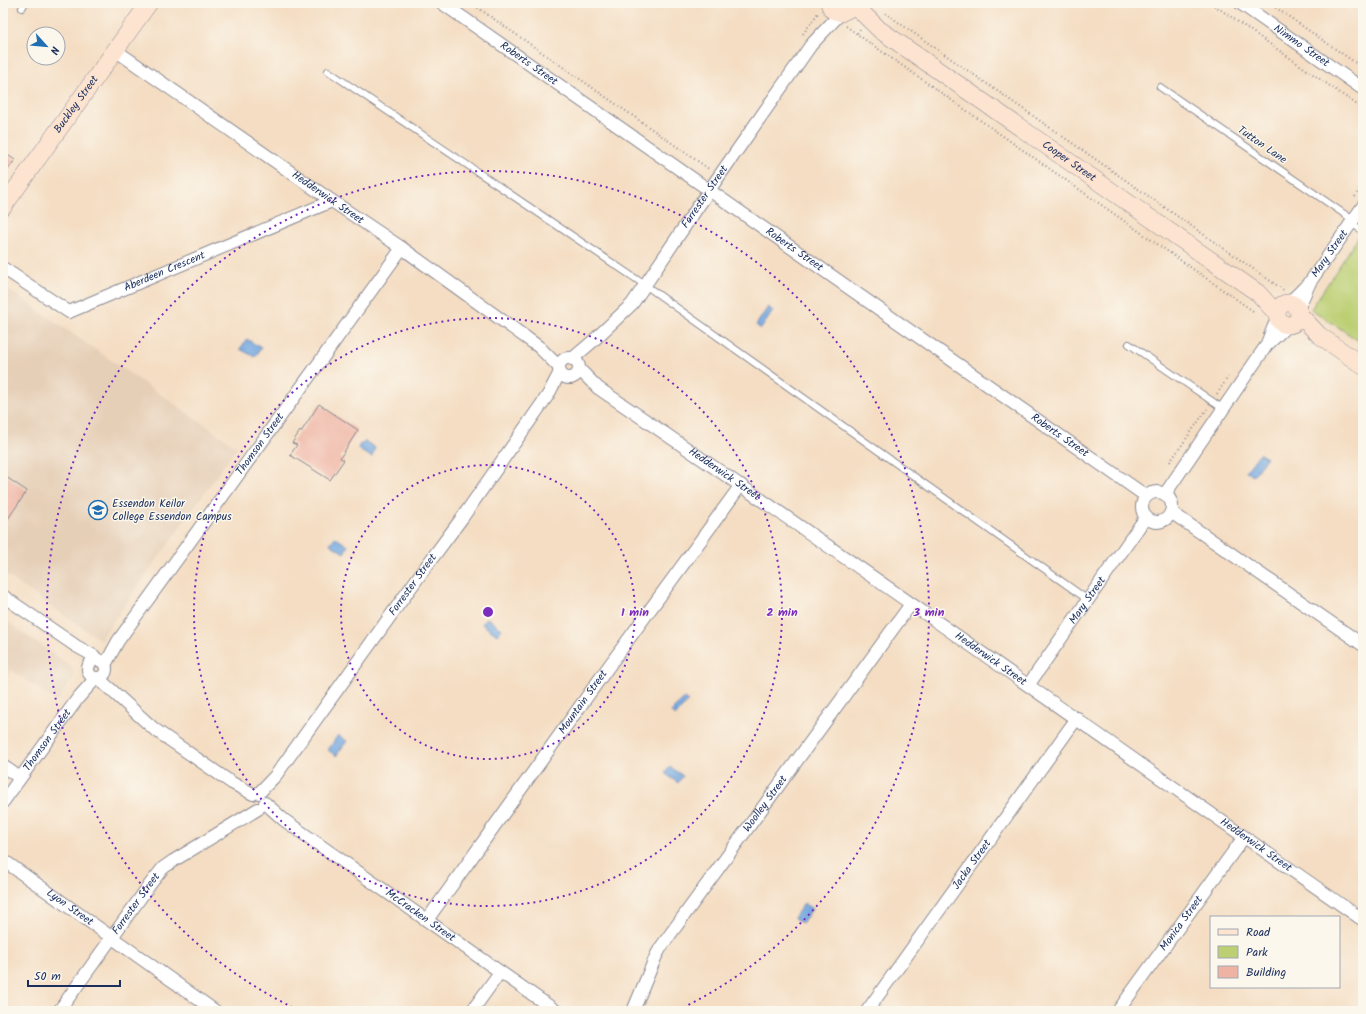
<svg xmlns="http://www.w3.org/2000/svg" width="1366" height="1014" font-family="Kalam,sans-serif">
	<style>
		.built { fill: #e6cfb7 }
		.green { fill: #bccf73; stroke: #6c7f68 }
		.water { fill: #73a7df; stroke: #476b9e }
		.building { fill: #efb3a3 }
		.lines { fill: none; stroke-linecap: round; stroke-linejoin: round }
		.lane-casing { stroke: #888690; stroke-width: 8 }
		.street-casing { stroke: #888690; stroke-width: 14 }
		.secondary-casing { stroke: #888690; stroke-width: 18 }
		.path { stroke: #888690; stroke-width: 2; stroke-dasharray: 1 3; stroke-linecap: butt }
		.lane { stroke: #fff; stroke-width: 6 }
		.street { stroke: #fff; stroke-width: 12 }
		.secondary { stroke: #fde4d1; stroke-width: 17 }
		.ring { fill: none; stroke: #7b2cbf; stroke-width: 2; stroke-dasharray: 2 4 }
		.labels { text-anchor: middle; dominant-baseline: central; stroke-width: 3; stroke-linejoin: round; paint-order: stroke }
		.street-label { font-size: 11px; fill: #1b2f5e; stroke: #fbf7ec }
		.poi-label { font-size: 11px; fill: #1b2f5e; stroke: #fbf7ec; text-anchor: start }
		.centre { fill: #7b2cbf; stroke: #fbf7ec; stroke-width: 2 }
		.ring-label { font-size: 12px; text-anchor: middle; font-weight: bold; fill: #7b2cbf; stroke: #fbf7ec; stroke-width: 3; stroke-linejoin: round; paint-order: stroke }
	</style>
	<rect width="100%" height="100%" fill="#fbf7ec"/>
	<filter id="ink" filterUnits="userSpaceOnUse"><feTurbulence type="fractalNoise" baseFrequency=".025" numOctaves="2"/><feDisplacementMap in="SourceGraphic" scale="8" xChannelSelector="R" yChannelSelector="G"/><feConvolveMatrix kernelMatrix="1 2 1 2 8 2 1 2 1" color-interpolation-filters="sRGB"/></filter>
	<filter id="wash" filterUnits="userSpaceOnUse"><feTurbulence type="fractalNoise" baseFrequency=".012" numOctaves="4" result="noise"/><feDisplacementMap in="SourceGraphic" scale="16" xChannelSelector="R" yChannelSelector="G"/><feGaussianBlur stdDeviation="0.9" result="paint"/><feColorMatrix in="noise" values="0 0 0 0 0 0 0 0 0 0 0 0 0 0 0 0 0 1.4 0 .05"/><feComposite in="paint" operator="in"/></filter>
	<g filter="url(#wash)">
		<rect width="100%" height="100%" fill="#f4ddc2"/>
		<path class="built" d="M3 286 237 447 100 640 3 573Z
			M3 619 72 667 74 677 57 702 11 670 3 681Z"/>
		<path class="green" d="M1361 233 1363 234V334L1359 341 1311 309Z"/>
		<path class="water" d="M768 307 773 311 761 329 756 325Z
			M247 339 261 348 255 357 240 349Z
			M365 441 375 448 372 457 362 452 358 448 360 444H363Z
			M1260 453 1266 458 1253 476 1246 471Z
			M335 537 348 546 344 553 330 544Z
			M487 618 502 629 497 635 482 624Z
			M684 698 688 701 675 716 671 712Z
			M338 735 347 741 336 756 328 750Z
			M670 767 683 776 678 783 665 773Z
			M804 903 812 909 802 923 794 918Z"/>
		<g id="blocks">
			<path class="building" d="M3 152 15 160 3 176Z
				M319 404 358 430 340 458 344 460 330 480 290 455 297 445 292 443 300 431 301 432Z
				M3 475 27 491 3 526Z"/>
		</g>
	</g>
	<g filter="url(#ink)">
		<use href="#blocks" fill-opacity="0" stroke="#888690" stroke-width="1"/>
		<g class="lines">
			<defs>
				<path id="lane" d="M22 8 25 3
					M328 71 645 285 1088 600
					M1160 87 1353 220
					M1351 223 1363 231
					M1129 344 1222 408"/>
				<g id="street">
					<path id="s1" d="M442 3 1146 496"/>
					<path id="s2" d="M1240 3 1363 89"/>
					<path id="s3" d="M115 50 332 201 402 248 539 347 559 367"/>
					<path id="s4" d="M3 268 69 312 332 201"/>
					<path d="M1289 303 1305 287"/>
					<path id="s5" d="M1298 309 1310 282 1363 206"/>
					<path d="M1268 344 1288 325"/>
					<circle cx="569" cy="368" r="10"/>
					<path id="s6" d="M572 359 592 342 632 304 645 285 710 189 811 45 841 13"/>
					<path id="s7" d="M579 369 598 388C855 562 1108 742 1363 920"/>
					<circle cx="1157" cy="507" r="15"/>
					<path d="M1165 494 1266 346 1277 318"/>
					<path d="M1171 512 1363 645"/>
					<path d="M3 596 76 646 94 656 97 660"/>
					<circle cx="97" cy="669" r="9"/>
					<path id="s8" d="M105 665 118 641 402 248"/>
					<path d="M98 678 154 729 232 783 253 794"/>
					<path id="s9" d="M1029 684 1146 517"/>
					<path d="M3 766 20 778"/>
					<path id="s10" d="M259 793 276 775 422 572 462 518 548 395 560 372"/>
					<path id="s11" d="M3 802 78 698 96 678"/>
					<path id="s12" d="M265 803 284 820 556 1011"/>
					<path id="s13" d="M3 860 215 1011"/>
					<path id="s14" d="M427 920 609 666 741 485"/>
					<path id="s15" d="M59 1011 151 883 163 868 173 861 258 809"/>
					<path d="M472 1011 500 972"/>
					<path id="s16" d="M633 1011 656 956 661 947 911 604"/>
					<path id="s17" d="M867 1011 1077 718"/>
					<path id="s18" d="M1118 1011 1244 837"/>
				</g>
				<g id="secondary">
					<path d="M829 3 832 10 841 13 849 9 852 3"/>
					<path id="s19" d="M852 3 880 30 1258 293 1277 314"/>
					<path id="s20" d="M3 207 149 3"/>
					<circle cx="1288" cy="314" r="11"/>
					<path d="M1299 314 1319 335 1363 366"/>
				</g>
			</defs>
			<use href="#lane" class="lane-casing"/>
			<use href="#street" class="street-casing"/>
			<use href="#secondary" class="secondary-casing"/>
			<path class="path" d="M471 3 709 169
				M1211 3 1363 109
				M1269 3 1363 68
				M885 13 1285 291
				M846 26 857 34
				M860 29 857 34 1253 311
				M803 34 818 13
				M1355 197 1363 185
				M1217 394 1228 377
				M1170 462 1207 409"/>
			<use href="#lane" class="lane"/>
			<use href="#street" class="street"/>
			<use href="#secondary" class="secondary"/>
		</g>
	</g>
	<g class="ring">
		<circle cx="488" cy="612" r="147"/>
		<circle cx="488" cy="612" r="294"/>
		<path d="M298 1010A441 441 0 1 1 678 1010"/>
	</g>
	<defs>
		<symbol id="school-ring" viewBox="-11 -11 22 22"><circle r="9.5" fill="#fbf7ec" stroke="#1f6fb2" stroke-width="1.5"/><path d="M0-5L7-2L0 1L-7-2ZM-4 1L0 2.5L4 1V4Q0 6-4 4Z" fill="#1f6fb2"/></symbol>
	</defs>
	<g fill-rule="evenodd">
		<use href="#school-ring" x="87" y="499" width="22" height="22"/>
	</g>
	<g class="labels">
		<g class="street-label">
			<text stroke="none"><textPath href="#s2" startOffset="75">Nimmo Street</textPath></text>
			<text stroke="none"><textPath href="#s1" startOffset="106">Roberts Street</textPath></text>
			<text stroke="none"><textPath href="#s20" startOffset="126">Buckley Street</textPath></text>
			<text transform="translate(1262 145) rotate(35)">Tutton Lane</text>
			<text stroke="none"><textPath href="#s19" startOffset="269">Cooper Street</textPath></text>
			<text stroke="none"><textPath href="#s3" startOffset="259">Hedderwick Street</textPath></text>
			<text stroke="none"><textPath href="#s6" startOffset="211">Forrester Street</textPath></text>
			<text stroke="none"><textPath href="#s1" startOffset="430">Roberts Street</textPath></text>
			<text stroke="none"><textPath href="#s5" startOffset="64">Mary Street</textPath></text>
			<text stroke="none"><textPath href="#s4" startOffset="183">Aberdeen Crescent</textPath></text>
			<text stroke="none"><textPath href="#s1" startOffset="754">Roberts Street</textPath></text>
			<text stroke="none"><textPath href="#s8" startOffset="270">Thomson Street</textPath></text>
			<text stroke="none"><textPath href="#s7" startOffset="180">Hedderwick Street</textPath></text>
			<text stroke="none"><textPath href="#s10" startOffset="259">Forrester Street</textPath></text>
			<text stroke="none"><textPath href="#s9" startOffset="102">Mary Street</textPath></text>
			<text stroke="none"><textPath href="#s7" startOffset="504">Hedderwick Street</textPath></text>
			<text stroke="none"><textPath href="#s14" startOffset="268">Mountain Street</textPath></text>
			<text stroke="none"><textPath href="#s11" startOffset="76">Thomson Street</textPath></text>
			<text stroke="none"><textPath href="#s16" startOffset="247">Woolley Street</textPath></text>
			<text stroke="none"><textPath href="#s7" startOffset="828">Hedderwick Street</textPath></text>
			<text stroke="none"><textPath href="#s17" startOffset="180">Jacka Street</textPath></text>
			<text stroke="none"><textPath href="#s15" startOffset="132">Forrester Street</textPath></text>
			<text stroke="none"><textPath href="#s13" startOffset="82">Lyon Street</textPath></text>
			<text stroke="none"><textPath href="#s12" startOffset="192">McCracken Street</textPath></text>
			<text stroke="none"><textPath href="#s18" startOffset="108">Monica Street</textPath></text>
		</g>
		<g class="poi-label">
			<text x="112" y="504">Essendon Keilor<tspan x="112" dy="13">College Essendon Campus</tspan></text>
		</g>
	</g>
	<circle cx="488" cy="612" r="6" class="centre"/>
	<g class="ring-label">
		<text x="635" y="616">1 min</text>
		<text x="782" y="616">2 min</text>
		<text x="929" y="616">3 min</text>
	</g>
	<rect width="1366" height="1014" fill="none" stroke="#fbf7ec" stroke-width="16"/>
	<rect x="1210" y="916" width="130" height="72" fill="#fbf7ec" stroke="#a1a7b3"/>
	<rect x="1218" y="929" width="20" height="6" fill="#fde4d1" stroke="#a1a7b3"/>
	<text x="1246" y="936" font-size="12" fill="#1b2f5e">Road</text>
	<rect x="1218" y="946" width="20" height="12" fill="#bccf73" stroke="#a1a7b3"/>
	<text x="1246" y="956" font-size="12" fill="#1b2f5e">Park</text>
	<rect x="1218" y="966" width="20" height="12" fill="#efb3a3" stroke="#a1a7b3"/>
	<text x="1246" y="976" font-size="12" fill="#1b2f5e">Building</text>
	<g transform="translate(46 46) rotate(117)"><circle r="19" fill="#fbf7ec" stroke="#a1a7b3"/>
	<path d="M0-3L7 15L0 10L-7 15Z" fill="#1f6fb2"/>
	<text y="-6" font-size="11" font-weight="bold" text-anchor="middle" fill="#1b2f5e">N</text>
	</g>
	<path d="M28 980v6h92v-6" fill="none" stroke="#1b2f5e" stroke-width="2"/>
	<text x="34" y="980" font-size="12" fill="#1b2f5e" stroke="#fbf7ec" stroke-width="3" paint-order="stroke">50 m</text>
</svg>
